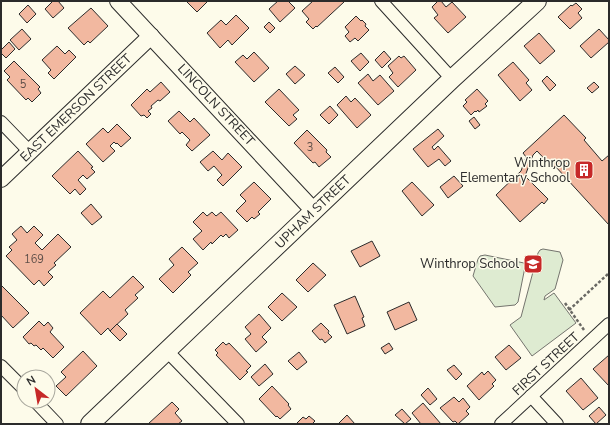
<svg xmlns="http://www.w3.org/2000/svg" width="610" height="425" viewBox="0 0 610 425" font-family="'Nunito Sans',sans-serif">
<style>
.green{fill:#deebd1;stroke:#74746e}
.building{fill:#f2b8a0;stroke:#2b2b2b}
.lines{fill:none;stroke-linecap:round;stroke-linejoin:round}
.minor-casing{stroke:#2b2b2b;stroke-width:14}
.tertiary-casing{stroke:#2b2b2b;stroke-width:18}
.secondary-casing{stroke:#2b2b2b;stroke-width:20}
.path{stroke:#6a6964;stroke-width:2.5;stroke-dasharray:3 2;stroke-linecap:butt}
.minor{stroke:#fdfbea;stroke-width:12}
.tertiary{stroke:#fdfbea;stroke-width:16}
.secondary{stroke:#fdfbea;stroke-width:18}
.labels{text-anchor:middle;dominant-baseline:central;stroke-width:3;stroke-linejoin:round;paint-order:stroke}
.number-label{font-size:11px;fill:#5d4e48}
.street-label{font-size:13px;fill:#2b2b2b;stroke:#fdfbea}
.poi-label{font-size:13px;fill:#2b2b2b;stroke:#fdfbea;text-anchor:end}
</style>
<rect width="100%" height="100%" fill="#fdfbea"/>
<g class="green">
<polygon points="543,249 560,252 563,260 555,289 545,296 544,300 554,293 576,323 532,356 510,325 521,317 538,253 540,250"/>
<polygon points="485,255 524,263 525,267 518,302 515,305 495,307 473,276 478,259 480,256"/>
</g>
<g class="building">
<polygon points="53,1 58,1 64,8 53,18 45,9"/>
<polygon points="186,1 208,1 197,12"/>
<polygon points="278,1 288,1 295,8 280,22 269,9"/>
<polygon points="313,1 342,1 344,2 317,27 316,26 313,29 306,22 309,19 302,11"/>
<polygon points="438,1 441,1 446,7 452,2 466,17 448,33 434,18 438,15 432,7"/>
<polygon points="576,3 582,9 578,13 582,18 570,29 558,17 571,5 572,6"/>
<polygon points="28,5 36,14 27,23 19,14"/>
<polygon points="91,8 108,26 90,43 88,41 84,45 68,28"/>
<polygon points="236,15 249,28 232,45 228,40 220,48 207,33 221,20 226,25"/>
<polygon points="356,16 361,21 362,20 366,24 365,26 369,30 358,41 355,38 350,42 345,36 349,32 345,27"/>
<polygon points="269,22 275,28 270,33 264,27"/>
<polygon points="22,29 31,39 19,50 10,40"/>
<polygon points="599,29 609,40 609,42 591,58 580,46"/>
<polygon points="539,33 555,51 540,64 524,46"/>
<polygon points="9,42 15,49 6,58 1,53 1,50"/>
<polygon points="57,46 65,54 69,50 76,57 54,79 48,73 51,70 42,60"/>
<polygon points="384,51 391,59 382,68 375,60"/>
<polygon points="254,52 269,68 254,82 235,62 243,55 247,59"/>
<polygon points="361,53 369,62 360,71 351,61"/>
<polygon points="399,56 401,58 404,56 416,70 398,87 389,77 393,73 388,66"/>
<polygon points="14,61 40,87 38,89 41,93 32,102 28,98 26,100 7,80 10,77 4,71"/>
<polygon points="513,62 529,80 526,83 532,90 520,101 498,75"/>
<polygon points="295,66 305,75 295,84 286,74"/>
<polygon points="335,67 344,77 338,83 328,73"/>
<polygon points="368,74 373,81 380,75 394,91 378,105 358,83"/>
<polygon points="547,76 556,85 550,91 542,81"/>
<polygon points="161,82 170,92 160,101 158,100 151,106 152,108 148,111 151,114 147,118 144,115 141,116 131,105 147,89 150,92"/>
<polygon points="594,82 599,87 592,93 587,88"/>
<polygon points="279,89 299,110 293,115 297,119 289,126 265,102"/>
<polygon points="477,89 488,101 485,104 487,106 479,112 478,110 476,112 475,111 471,115 463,106 467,102 465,100"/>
<polygon points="346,96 351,102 355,98 371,115 357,128 337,105"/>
<polygon points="330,106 338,115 329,124 320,115"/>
<polygon points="179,111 190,122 194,118 210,135 192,151 186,145 190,140 182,132 180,134 168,121"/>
<polygon points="564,115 586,138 584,140 602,161 609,155 609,225 555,166 554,169 537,151 533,155 525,176 548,199 544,204 542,202 520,222 496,195 521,171 526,157 523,153"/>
<polygon points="474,117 480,125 475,129 469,121"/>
<polygon points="117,124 131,138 121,147 117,143 116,144 114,142 110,146 115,151 103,162 86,144 103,128 108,133"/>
<polygon points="438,129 444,136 432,147 434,150 438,146 451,161 445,166 439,159 428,167 413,149"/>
<polygon points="307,130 327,150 326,152 331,157 319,167 315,162 313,163 294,143"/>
<polygon points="78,151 93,167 91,168 95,172 87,179 83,175 78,180 86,189 80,195 75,189 70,194 52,176"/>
<polygon points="213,151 222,160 228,153 242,167 223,186 217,180 222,175 214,166 208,171 200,162"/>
<polygon points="454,176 463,186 448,198 440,187"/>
<polygon points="254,182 271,199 258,212 260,214 254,219 252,217 247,222 236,211 246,201 240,195"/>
<polygon points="412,182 434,205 422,216 402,191"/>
<polygon points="91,204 102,217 92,225 81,213"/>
<polygon points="203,212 207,216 212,212 216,216 221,212 238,230 229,238 226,234 223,237 221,235 212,244 211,242 203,250 193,239 202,231 193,222"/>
<polygon points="21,226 27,233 34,226 43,235 35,243 42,250 58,234 71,247 54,263 56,265 48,272 53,277 44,286 39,280 34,285 6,256 12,250 9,247 17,240 12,234"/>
<polygon points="372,241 380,256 360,267 351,251"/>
<polygon points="182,247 198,263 188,272 191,275 173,293 159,279 174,265 169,259"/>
<polygon points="313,263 326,275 308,292 296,280"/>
<polygon points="133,276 144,287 135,295 138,298 125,310 128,314 110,331 108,328 101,335 80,313 103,291 110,298"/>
<polygon points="2,286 29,313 13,328 1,315 1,287"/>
<polygon points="282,293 297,307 282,321 268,307"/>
<polygon points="355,296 364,317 362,318 365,326 347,334 334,305"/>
<polygon points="409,302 417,320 395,330 387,312"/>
<polygon points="259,314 271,328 262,337 267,342 256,352 245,339 251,334 245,327"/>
<polygon points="39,321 44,326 48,322 53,328 50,332 64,347 53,358 43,348 41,350 36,345 34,346 31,343 29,344 23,337"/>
<polygon points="321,323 329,331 328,333 332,337 325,343 322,339 320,340 312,331"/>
<polygon points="117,324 127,334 120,341 110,331"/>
<polygon points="223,342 226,345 229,343 251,366 246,371 248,372 240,380 216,355 218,353 215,350"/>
<polygon points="389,343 393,349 385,354 381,348"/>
<polygon points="509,345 521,358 506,370 495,357"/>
<polygon points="83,351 97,366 66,396 56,386 66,377 61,372"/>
<polygon points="299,352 307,362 297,370 288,361"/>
<polygon points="609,355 609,386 593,369"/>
<polygon points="265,364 273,374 259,386 251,377"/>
<polygon points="454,365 462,374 456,380 447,370"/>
<polygon points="488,371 496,380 492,384 494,386 479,400 467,386 482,372 484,375"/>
<polygon points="581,378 598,398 583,410 566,391"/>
<polygon points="272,386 289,404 288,405 291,409 280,419 277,416 276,417 259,399"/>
<polygon points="428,388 437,399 430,405 421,395"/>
<polygon points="454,397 459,402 463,398 470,407 466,411 469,414 458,424 455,421 453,422 440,408"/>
<polygon points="172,402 179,409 175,413 182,421 178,424 148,424"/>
<polygon points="423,403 441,424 421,424 412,413"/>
<polygon points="599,407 606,415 596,424 589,416"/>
<polygon points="402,409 411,419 405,424 395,415"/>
<polygon points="347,415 355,424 338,424"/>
<polygon points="309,416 315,421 312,424 296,424 303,417 306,419"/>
</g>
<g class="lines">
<g class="minor-casing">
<g id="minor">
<polyline points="381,1 452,79"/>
<polyline points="1,122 30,152"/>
<polyline points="167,351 238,424"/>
<polyline points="1,366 24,389"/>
<polyline points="531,396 557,424"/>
<polyline points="35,401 57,424"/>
<polyline points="501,424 609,324"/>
</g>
</g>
<g class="tertiary-casing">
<g id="tertiary">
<polyline points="118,1 314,211"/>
<polyline points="1,179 151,36"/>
</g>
</g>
<g class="secondary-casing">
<polyline id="secondary" points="90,424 452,79 537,1"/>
</g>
<g class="path">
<polyline points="565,303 584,330"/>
<polyline points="569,310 609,273"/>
</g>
<use href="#minor" class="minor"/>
<use href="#tertiary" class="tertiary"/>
<use href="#secondary" class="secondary"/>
</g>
<defs>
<g id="building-square" transform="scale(1)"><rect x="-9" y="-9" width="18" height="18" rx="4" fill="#c62828" stroke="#fdfbea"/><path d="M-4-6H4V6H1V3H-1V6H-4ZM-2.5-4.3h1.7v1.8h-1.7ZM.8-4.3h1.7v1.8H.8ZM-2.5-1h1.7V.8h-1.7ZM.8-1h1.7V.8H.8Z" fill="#fff"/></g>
<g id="school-square" transform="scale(1)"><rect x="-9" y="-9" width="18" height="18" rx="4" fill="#c62828" stroke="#fdfbea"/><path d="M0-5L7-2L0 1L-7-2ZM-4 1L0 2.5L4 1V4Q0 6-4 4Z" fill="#fff"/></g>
</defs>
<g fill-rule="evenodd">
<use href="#building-square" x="584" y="170"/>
<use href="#school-square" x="533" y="264"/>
</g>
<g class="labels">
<g class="number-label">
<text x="23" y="84">5</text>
<text x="310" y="147">3</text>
<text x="34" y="259">169</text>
</g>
<g class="street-label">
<text transform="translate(216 105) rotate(47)">LINCOLN STREET</text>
<text transform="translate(76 108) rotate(-44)">EAST EMERSON STREET</text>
<text transform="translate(313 212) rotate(-44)">UPHAM STREET</text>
<text transform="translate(546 364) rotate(-43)">FIRST STREET</text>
</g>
<g class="poi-label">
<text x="570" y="163">Winthrop<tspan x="570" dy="15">Elementary School</tspan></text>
<text x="519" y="264">Winthrop School</text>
</g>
</g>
<rect width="610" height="425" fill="none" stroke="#2b2b2b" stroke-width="4"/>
<g transform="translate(36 389) rotate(329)"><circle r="19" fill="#fdfbea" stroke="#a9a89e"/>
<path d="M0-3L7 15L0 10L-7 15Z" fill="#c62828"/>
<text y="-6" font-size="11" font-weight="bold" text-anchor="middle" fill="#2b2b2b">N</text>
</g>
</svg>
